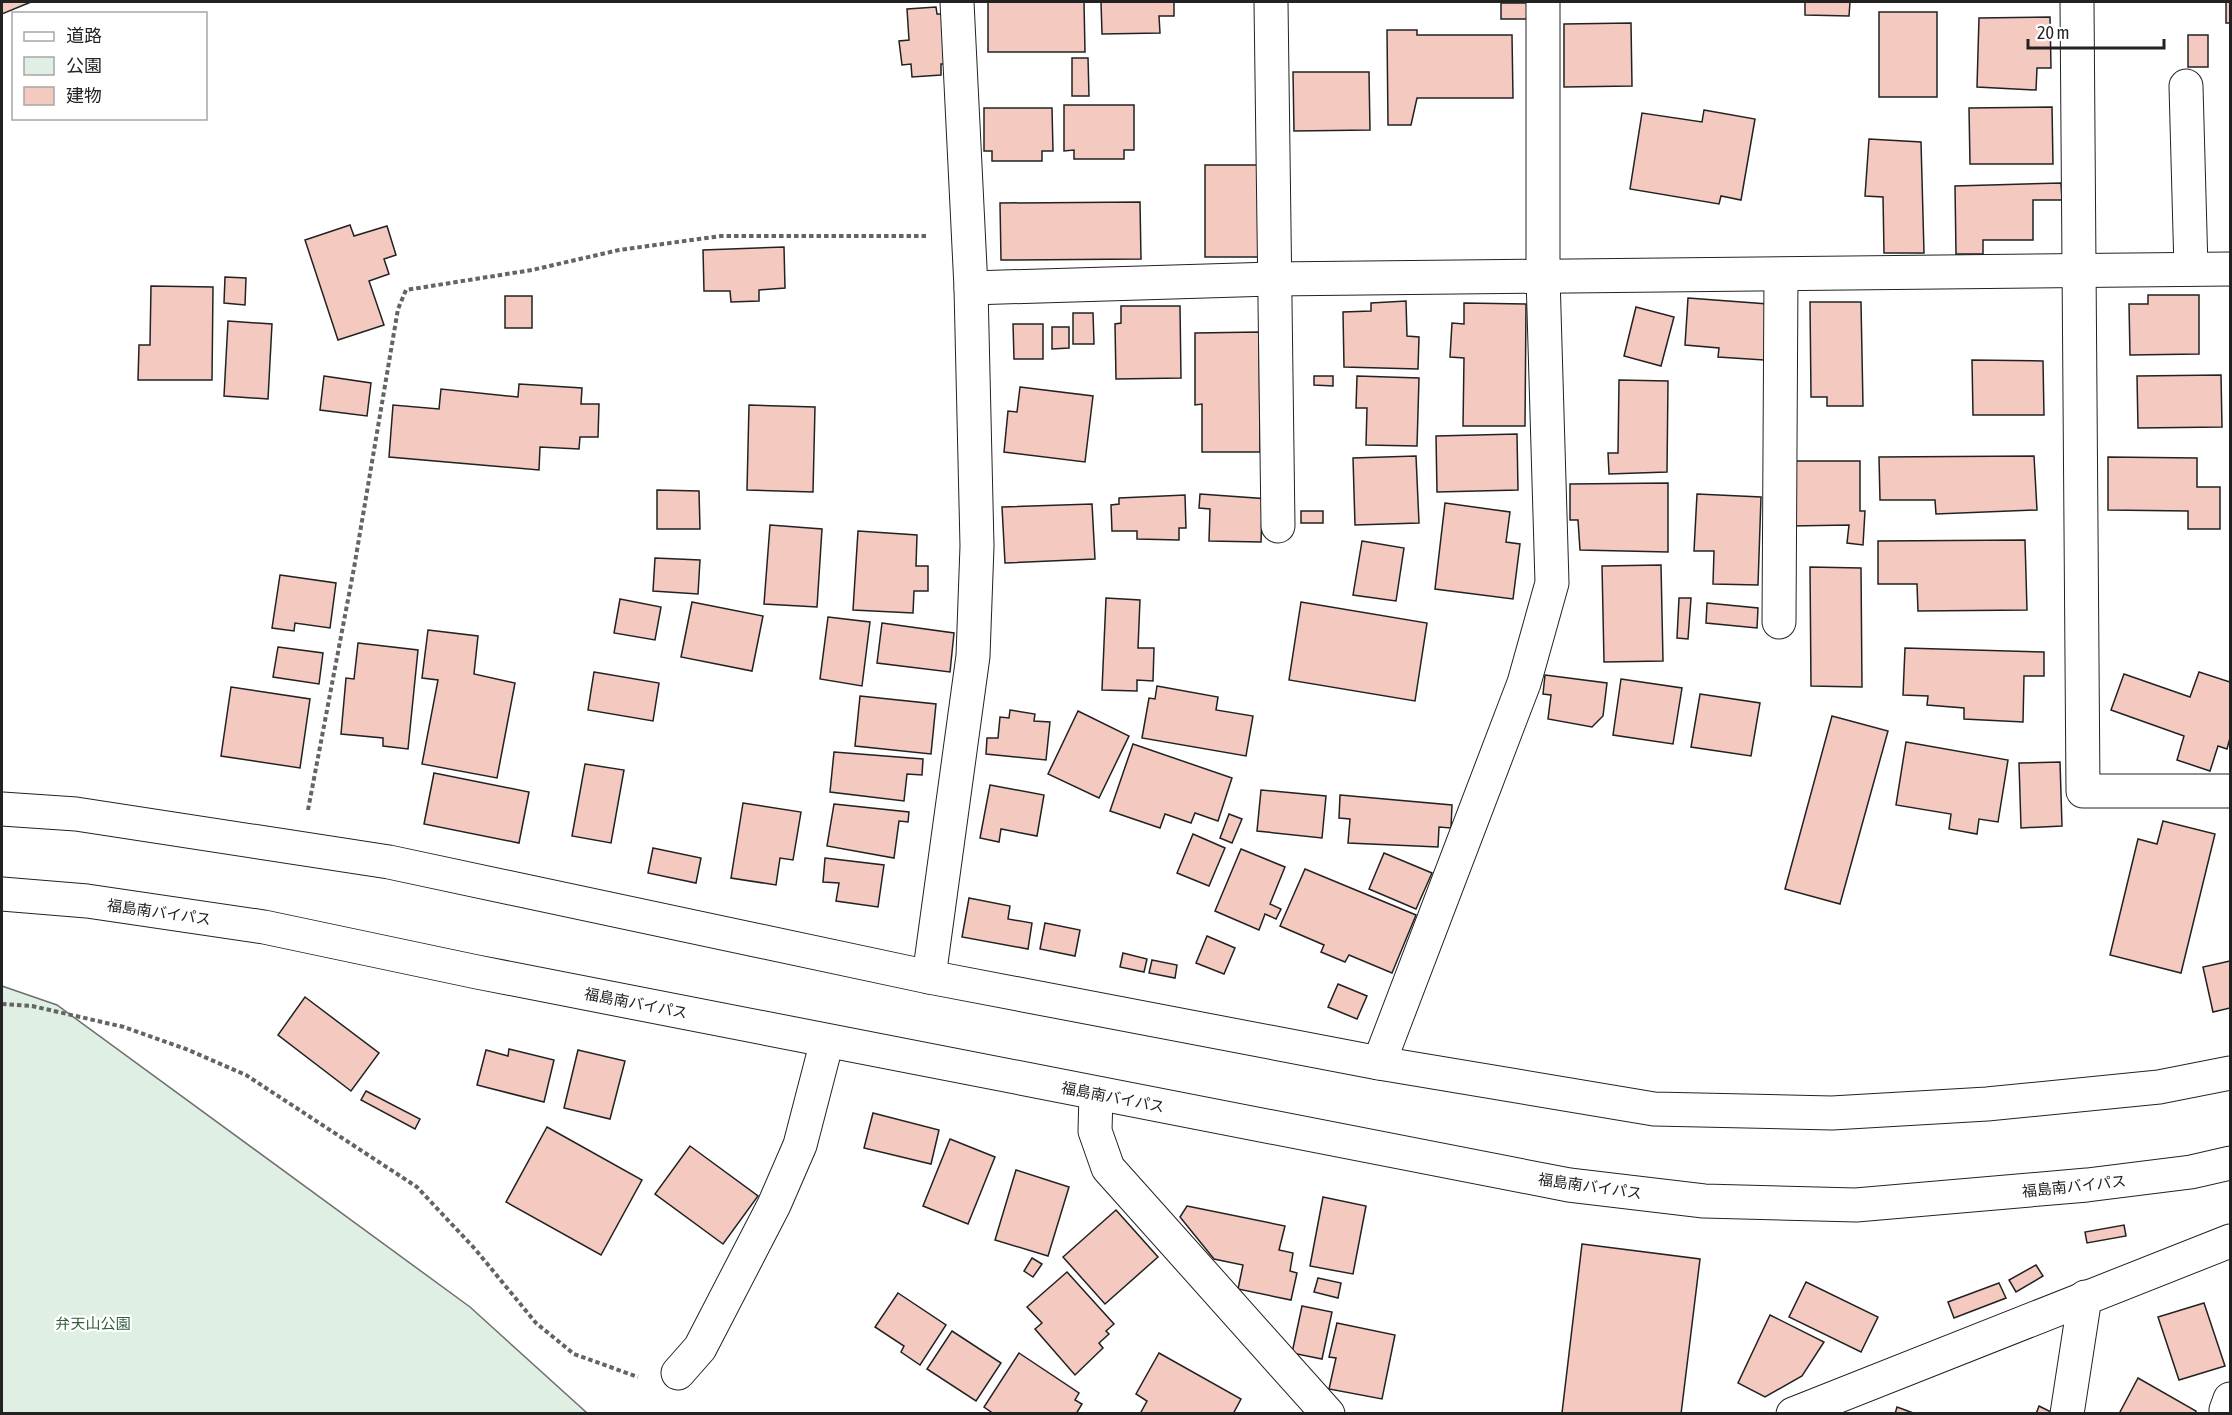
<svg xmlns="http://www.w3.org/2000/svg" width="2232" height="1415" viewBox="0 0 2232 1415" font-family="'Asap Condensed','Noto Sans JP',sans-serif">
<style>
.green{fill:#e0efe3;stroke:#6f6f6f;stroke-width:1.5}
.building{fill:#f3c9c0;stroke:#222;stroke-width:1.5}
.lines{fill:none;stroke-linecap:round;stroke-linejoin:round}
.street-casing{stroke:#222;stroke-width:35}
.highway-casing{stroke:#222;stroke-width:35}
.path{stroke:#646464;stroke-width:4;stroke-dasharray:4.5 3;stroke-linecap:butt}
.street{stroke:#fff;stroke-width:33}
.highway{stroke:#fff;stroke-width:33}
.labels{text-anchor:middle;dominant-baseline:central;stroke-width:4.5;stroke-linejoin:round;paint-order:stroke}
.street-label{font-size:15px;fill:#222;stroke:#fff}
.park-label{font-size:15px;fill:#2f5e38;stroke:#fff}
</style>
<rect width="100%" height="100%" fill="#fff"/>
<polygon class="green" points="2,986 57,1005 470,1307 587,1413 2,1413"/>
<g class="building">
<polygon points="2,2 31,2 2,14"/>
<polygon points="988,2 1084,2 1085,52 988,52"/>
<polygon points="1101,2 1174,2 1174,16 1159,16 1160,33 1102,34"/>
<polygon points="1805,2 1850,2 1849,16 1805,15"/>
<rect x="2226" y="2" width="4" height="21"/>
<rect x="1501" y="3" width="31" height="16"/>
<polygon points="936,7 937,14 948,14 950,64 941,64 941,75 912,77 911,64 902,65 899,41 909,40 907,9"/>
<rect x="1879" y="12" width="58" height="85"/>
<polygon points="2050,17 2051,68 2037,68 2036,90 1977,87 1979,18"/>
<polygon points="1631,23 1632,86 1564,87 1564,24"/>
<polygon points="1387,30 1417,30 1417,35 1512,35 1513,98 1417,98 1411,125 1388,125"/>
<rect x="2188" y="35" width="20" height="32"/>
<polygon points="1072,58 1088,58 1089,96 1072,96"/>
<polygon points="1293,72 1369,72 1370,130 1294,131"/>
<polygon points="1064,105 1134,105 1134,150 1124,150 1124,159 1074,159 1074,150 1064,151"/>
<polygon points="2052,107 2053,164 1970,164 1969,108"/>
<polygon points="984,108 1052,108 1053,151 1042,151 1042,161 992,161 992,151 984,151"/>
<polygon points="1704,110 1755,119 1741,200 1721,196 1719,204 1630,189 1642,113 1702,122"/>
<polygon points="1869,139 1921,142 1924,253 1884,253 1883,197 1865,196"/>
<rect x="1205" y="165" width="57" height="92"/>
<polygon points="2061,183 2062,200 2033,200 2033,240 1983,240 1983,254 1956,254 1955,186"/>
<polygon points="1140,202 1141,259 1001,260 1000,203"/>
<polygon points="350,225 354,236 387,226 396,255 384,259 389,274 369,281 384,325 338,340 305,240"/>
<polygon points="784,247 785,288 759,290 759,301 731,302 730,291 704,291 703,250"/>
<polygon points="225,277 246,278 245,305 224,303"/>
<polygon points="151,286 213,287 212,380 138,380 139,345 150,345"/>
<polygon points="2148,295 2199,295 2199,354 2130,355 2129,304 2148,304"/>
<rect x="505" y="296" width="27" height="32"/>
<polygon points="1688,298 1768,304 1764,360 1718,357 1719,348 1685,345"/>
<polygon points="1406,301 1407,336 1419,337 1418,369 1344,367 1343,312 1371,311 1371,303"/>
<polygon points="1810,302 1861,302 1863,406 1827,406 1827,397 1811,397"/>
<polygon points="1464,303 1526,304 1525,426 1463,426 1464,358 1450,357 1452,323 1464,324"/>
<polygon points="1121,306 1180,306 1181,378 1116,379 1115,324 1121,323"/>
<polygon points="1636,307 1674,317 1661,366 1624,356"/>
<polygon points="1073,313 1093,313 1094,344 1073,344"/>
<polygon points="228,321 272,324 268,399 224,396"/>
<polygon points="1013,324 1043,324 1043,359 1014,359"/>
<polygon points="1052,327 1069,327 1069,348 1052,349"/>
<polygon points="1259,332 1260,452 1202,452 1202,404 1195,405 1195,333"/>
<polygon points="1972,360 2043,361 2044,415 1973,415"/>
<polygon points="2221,375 2222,427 2138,428 2137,376"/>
<polygon points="324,376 371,383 367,416 320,410"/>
<polygon points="1314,376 1333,376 1333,386 1314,385"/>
<polygon points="1357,376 1419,378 1417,446 1366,445 1367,408 1356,408"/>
<polygon points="1619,380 1668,381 1667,472 1609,474 1608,453 1618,453"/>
<polygon points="519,384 582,388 581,404 599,404 598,437 580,437 579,449 540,447 539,470 389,457 393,405 439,409 441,389 518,397"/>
<polygon points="1020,387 1093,396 1085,462 1004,452 1008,411 1017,412"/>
<polygon points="749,405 815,407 813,492 747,490"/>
<polygon points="1517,434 1518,490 1437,492 1436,436"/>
<polygon points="1416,456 1419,523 1355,525 1353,458"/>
<polygon points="2034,456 2037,510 1936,514 1935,500 1880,500 1879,457"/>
<polygon points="2108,457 2197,458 2197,487 2220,487 2220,529 2188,529 2188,511 2108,510"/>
<polygon points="1791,461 1860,461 1860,511 1865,511 1863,545 1847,543 1849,525 1791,526"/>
<polygon points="1668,483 1668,552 1580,550 1578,520 1570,520 1570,484"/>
<polygon points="657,490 699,491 700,529 657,529"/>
<polygon points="1200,494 1269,499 1262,513 1261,542 1209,541 1210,509 1199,508"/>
<polygon points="1697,494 1761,497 1758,585 1713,584 1714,551 1694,551"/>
<polygon points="1185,495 1186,528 1179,528 1179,540 1137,539 1137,531 1112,531 1111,505 1119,504 1119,498"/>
<polygon points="1445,503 1510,512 1506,542 1520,544 1513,599 1435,589"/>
<polygon points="1092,504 1095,559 1005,563 1002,507"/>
<rect x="1301" y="511" width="22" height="12"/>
<polygon points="770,525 822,529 817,607 764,604"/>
<polygon points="858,531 917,535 916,566 928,566 928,591 914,591 913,613 853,610"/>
<polygon points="2025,540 2027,610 1918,611 1917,584 1878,584 1878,541"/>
<polygon points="1362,541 1404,548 1396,601 1353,595"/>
<polygon points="655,558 700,560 698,594 653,591"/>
<polygon points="1661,565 1663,661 1604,662 1602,566"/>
<polygon points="1810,567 1861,568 1862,687 1811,686"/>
<polygon points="280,575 336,583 330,628 295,623 294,631 272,628"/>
<polygon points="1106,598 1140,600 1138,648 1154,648 1153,681 1137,680 1137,691 1102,690"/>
<polygon points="1679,598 1691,598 1688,639 1677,638"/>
<polygon points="620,599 661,607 655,640 614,633"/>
<polygon points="692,602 763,616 752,671 681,657"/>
<polygon points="1301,602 1427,623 1415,701 1289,680"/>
<polygon points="1707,603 1758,608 1757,628 1706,623"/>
<polygon points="828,617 870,622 862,686 820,679"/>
<polygon points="882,623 954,633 950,672 877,663"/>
<polygon points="428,630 478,636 474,674 515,683 497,778 422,764 438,680 422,678"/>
<polygon points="358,643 418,650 408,749 383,746 383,738 341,734 346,678 354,679"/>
<polygon points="278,647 323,653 319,684 273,677"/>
<polygon points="1905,648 2044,652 2044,676 2024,676 2023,722 1964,719 1964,708 1927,705 1928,696 1903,695"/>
<polygon points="594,672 659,683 653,721 588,710"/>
<polygon points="2199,672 2230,682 2230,738 2227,749 2218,746 2210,771 2177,760 2184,736 2111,710 2124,674 2190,697"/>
<polygon points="1545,675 1607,683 1603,716 1592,727 1548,719 1551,695 1543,694"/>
<polygon points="1621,679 1682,688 1673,744 1613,735"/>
<polygon points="1157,686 1218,697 1216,710 1253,716 1246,756 1142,738 1149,698 1155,699"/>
<polygon points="231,687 310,699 300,768 221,756"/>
<polygon points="1700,694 1760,703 1751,756 1691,747"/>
<polygon points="860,696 936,704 931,754 855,746"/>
<polygon points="1010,710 1035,714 1034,721 1050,722 1046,760 986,754 987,738 998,738 1000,717 1009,718"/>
<polygon points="1078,711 1129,736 1099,798 1048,774"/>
<polygon points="1832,716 1888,731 1840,904 1785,889"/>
<polygon points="1906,742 2008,760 1998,822 1979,819 1977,834 1949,829 1951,814 1896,805"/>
<polygon points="1133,744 1232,778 1218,821 1195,813 1191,823 1165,814 1160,828 1110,811"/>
<polygon points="834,752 923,759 922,775 907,774 904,801 830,792"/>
<polygon points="2060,762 2062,826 2021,828 2019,763"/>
<polygon points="585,764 624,770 611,843 572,836"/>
<polygon points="434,773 529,792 519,843 424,824"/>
<polygon points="990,785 1044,795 1037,836 1001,829 999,842 980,838"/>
<polygon points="1261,790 1326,796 1322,838 1257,831"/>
<polygon points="1340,795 1452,805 1451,828 1439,827 1438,847 1348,843 1350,819 1339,818"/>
<polygon points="743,803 801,812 793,860 780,858 776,885 731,878"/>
<polygon points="834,804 909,812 908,822 899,821 894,858 827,846"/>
<polygon points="1229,814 1242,819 1232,843 1220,838"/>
<polygon points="2163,821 2215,834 2181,973 2110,955 2138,839 2157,844"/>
<polygon points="1193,834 1225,848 1209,886 1177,873"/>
<polygon points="653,848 701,858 696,883 648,873"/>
<polygon points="1241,849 1285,867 1270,904 1281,909 1276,919 1265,914 1259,930 1215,911"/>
<polygon points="1384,853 1432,873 1416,909 1369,889"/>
<polygon points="825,858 884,865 878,907 836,901 839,883 823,882"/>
<polygon points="1305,869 1416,915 1392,973 1349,955 1345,962 1321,952 1324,945 1280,926"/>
<polygon points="969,898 1010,906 1008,919 1032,923 1028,949 962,937"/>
<polygon points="1045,923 1080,930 1075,956 1040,949"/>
<polygon points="1207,936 1235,948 1224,974 1196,963"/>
<polygon points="1123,953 1147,959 1144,972 1120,967"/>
<polygon points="1152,960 1177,965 1175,978 1149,973"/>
<polygon points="2230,961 2230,1008 2213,1012 2203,967"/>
<polygon points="1338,984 1367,996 1357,1019 1328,1007"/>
<polygon points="305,997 379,1053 351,1091 278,1035"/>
<polygon points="509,1049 554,1060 544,1102 477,1085 486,1050 508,1056"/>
<polygon points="578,1050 625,1061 610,1119 564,1108"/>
<polygon points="366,1091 420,1119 415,1129 361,1100"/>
<polygon points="873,1113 939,1130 931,1164 864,1148"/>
<polygon points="547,1127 642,1180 601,1255 506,1202"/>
<polygon points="950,1139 995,1157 968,1224 923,1206"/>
<polygon points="690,1146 758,1196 723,1244 655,1194"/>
<polygon points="1016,1170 1069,1187 1048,1256 995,1240"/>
<polygon points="1323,1197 1366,1206 1353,1274 1310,1266"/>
<polygon points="1187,1206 1285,1226 1279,1250 1293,1253 1290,1271 1297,1273 1291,1300 1238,1289 1243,1265 1214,1259 1180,1217"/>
<polygon points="1116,1210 1158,1257 1105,1304 1063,1257"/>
<polygon points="2124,1225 2126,1236 2087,1243 2085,1232"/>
<polygon points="1582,1244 1700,1259 1681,1414 1562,1413"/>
<polygon points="1032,1258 1042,1264 1033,1277 1024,1271"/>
<polygon points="2036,1265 2043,1276 2016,1292 2009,1280"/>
<polygon points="1067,1272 1114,1324 1106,1331 1109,1334 1099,1343 1103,1348 1075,1375 1035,1329 1042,1323 1027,1307"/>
<polygon points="1318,1278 1341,1283 1338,1298 1314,1292"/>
<polygon points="1806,1282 1878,1317 1861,1352 1789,1317"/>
<polygon points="1999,1283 2006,1298 1954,1318 1948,1302"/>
<polygon points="898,1293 946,1325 920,1365 901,1352 904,1346 875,1327"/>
<polygon points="2204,1303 2225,1366 2179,1380 2158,1317"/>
<polygon points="1302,1306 1332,1312 1322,1359 1292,1353"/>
<polygon points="1770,1315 1824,1342 1802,1376 1765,1397 1738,1383"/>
<polygon points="1337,1323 1395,1335 1382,1399 1329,1389 1336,1358 1329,1357"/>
<polygon points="952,1331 1001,1363 976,1401 927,1369"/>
<polygon points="1019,1353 1079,1393 1075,1400 1082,1404 1076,1414 994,1414 984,1407"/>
<polygon points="1159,1353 1241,1399 1233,1414 1140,1414 1147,1401 1136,1394"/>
<polygon points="2138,1378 2196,1411 2195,1414 2119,1414"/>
<polygon points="2039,1406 2055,1414 2036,1414"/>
<polygon points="1897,1407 1916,1414 1895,1414"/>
</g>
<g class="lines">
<g class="street-casing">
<g id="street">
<polyline points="1271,2 1278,526"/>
<polyline points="2077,2 2083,791 2230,791"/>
<polyline points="2186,86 2191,269"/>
<polyline points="971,288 1273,279 2230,269"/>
<polyline points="1779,622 1781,275"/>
<polyline points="929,977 973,656 977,546 971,288 957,2"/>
<polyline points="1379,1063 1524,683 1552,583 1543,277 1543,2"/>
<polyline points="1096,1094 1095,1131 1108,1168 1328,1414"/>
<polyline points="678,1373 700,1348 774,1205 800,1145 827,1041"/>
<polyline points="1793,1414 2230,1241"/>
<polyline points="2067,1414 2085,1297"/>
<polyline points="2228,1414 2226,1410 2230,1399"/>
</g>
</g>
<g class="highway-casing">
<g id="highway">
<polyline points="2,809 76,814 389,862 929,977 1379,1063 1654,1109 1832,1113 1987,1104 2159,1087 2230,1073"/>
<polyline points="2,894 87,901 264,927 477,972 1569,1185 1704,1201 1856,1205 2087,1185 2191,1172 2230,1163"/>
</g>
</g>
<g class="path">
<polyline points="308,810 354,568 398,309 406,290 532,270 619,250 721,236 929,236"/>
<polyline points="2,1004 32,1006 124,1027 186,1049 246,1075 417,1187 475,1249 536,1323 574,1354 638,1377"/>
</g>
<use href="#street" class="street"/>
<use href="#highway" class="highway"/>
</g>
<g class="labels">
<g class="street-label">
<text transform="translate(159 912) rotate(8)">福島南バイパス</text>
<text transform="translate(636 1003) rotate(11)">福島南バイパス</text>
<text transform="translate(1113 1097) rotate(11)">福島南バイパス</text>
<text transform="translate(1590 1186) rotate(8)">福島南バイパス</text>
<text transform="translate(2074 1186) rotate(-6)">福島南バイパス</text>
</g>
<g class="park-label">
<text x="93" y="1323">弁天山公園</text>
</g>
</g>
<rect width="2232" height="1415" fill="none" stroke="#222222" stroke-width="6"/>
<rect x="12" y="12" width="195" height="108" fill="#ffffff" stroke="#a7a7a7" stroke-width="1.5"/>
<rect x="24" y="32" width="30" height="9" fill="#ffffff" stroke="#a7a7a7" stroke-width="1.5"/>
<text x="66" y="42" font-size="18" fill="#222222">道路</text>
<rect x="24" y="57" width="30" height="18" fill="#e0efe3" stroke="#a7a7a7" stroke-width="1.5"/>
<text x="66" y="72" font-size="18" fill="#222222">公園</text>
<rect x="24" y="87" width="30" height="18" fill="#f3c9c0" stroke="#a7a7a7" stroke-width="1.5"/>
<text x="66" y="102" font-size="18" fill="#222222">建物</text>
<path d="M2028 39v9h136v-9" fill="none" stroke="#222222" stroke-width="3"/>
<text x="2037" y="39" font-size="18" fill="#222222" stroke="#ffffff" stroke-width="4.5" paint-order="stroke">20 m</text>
</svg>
